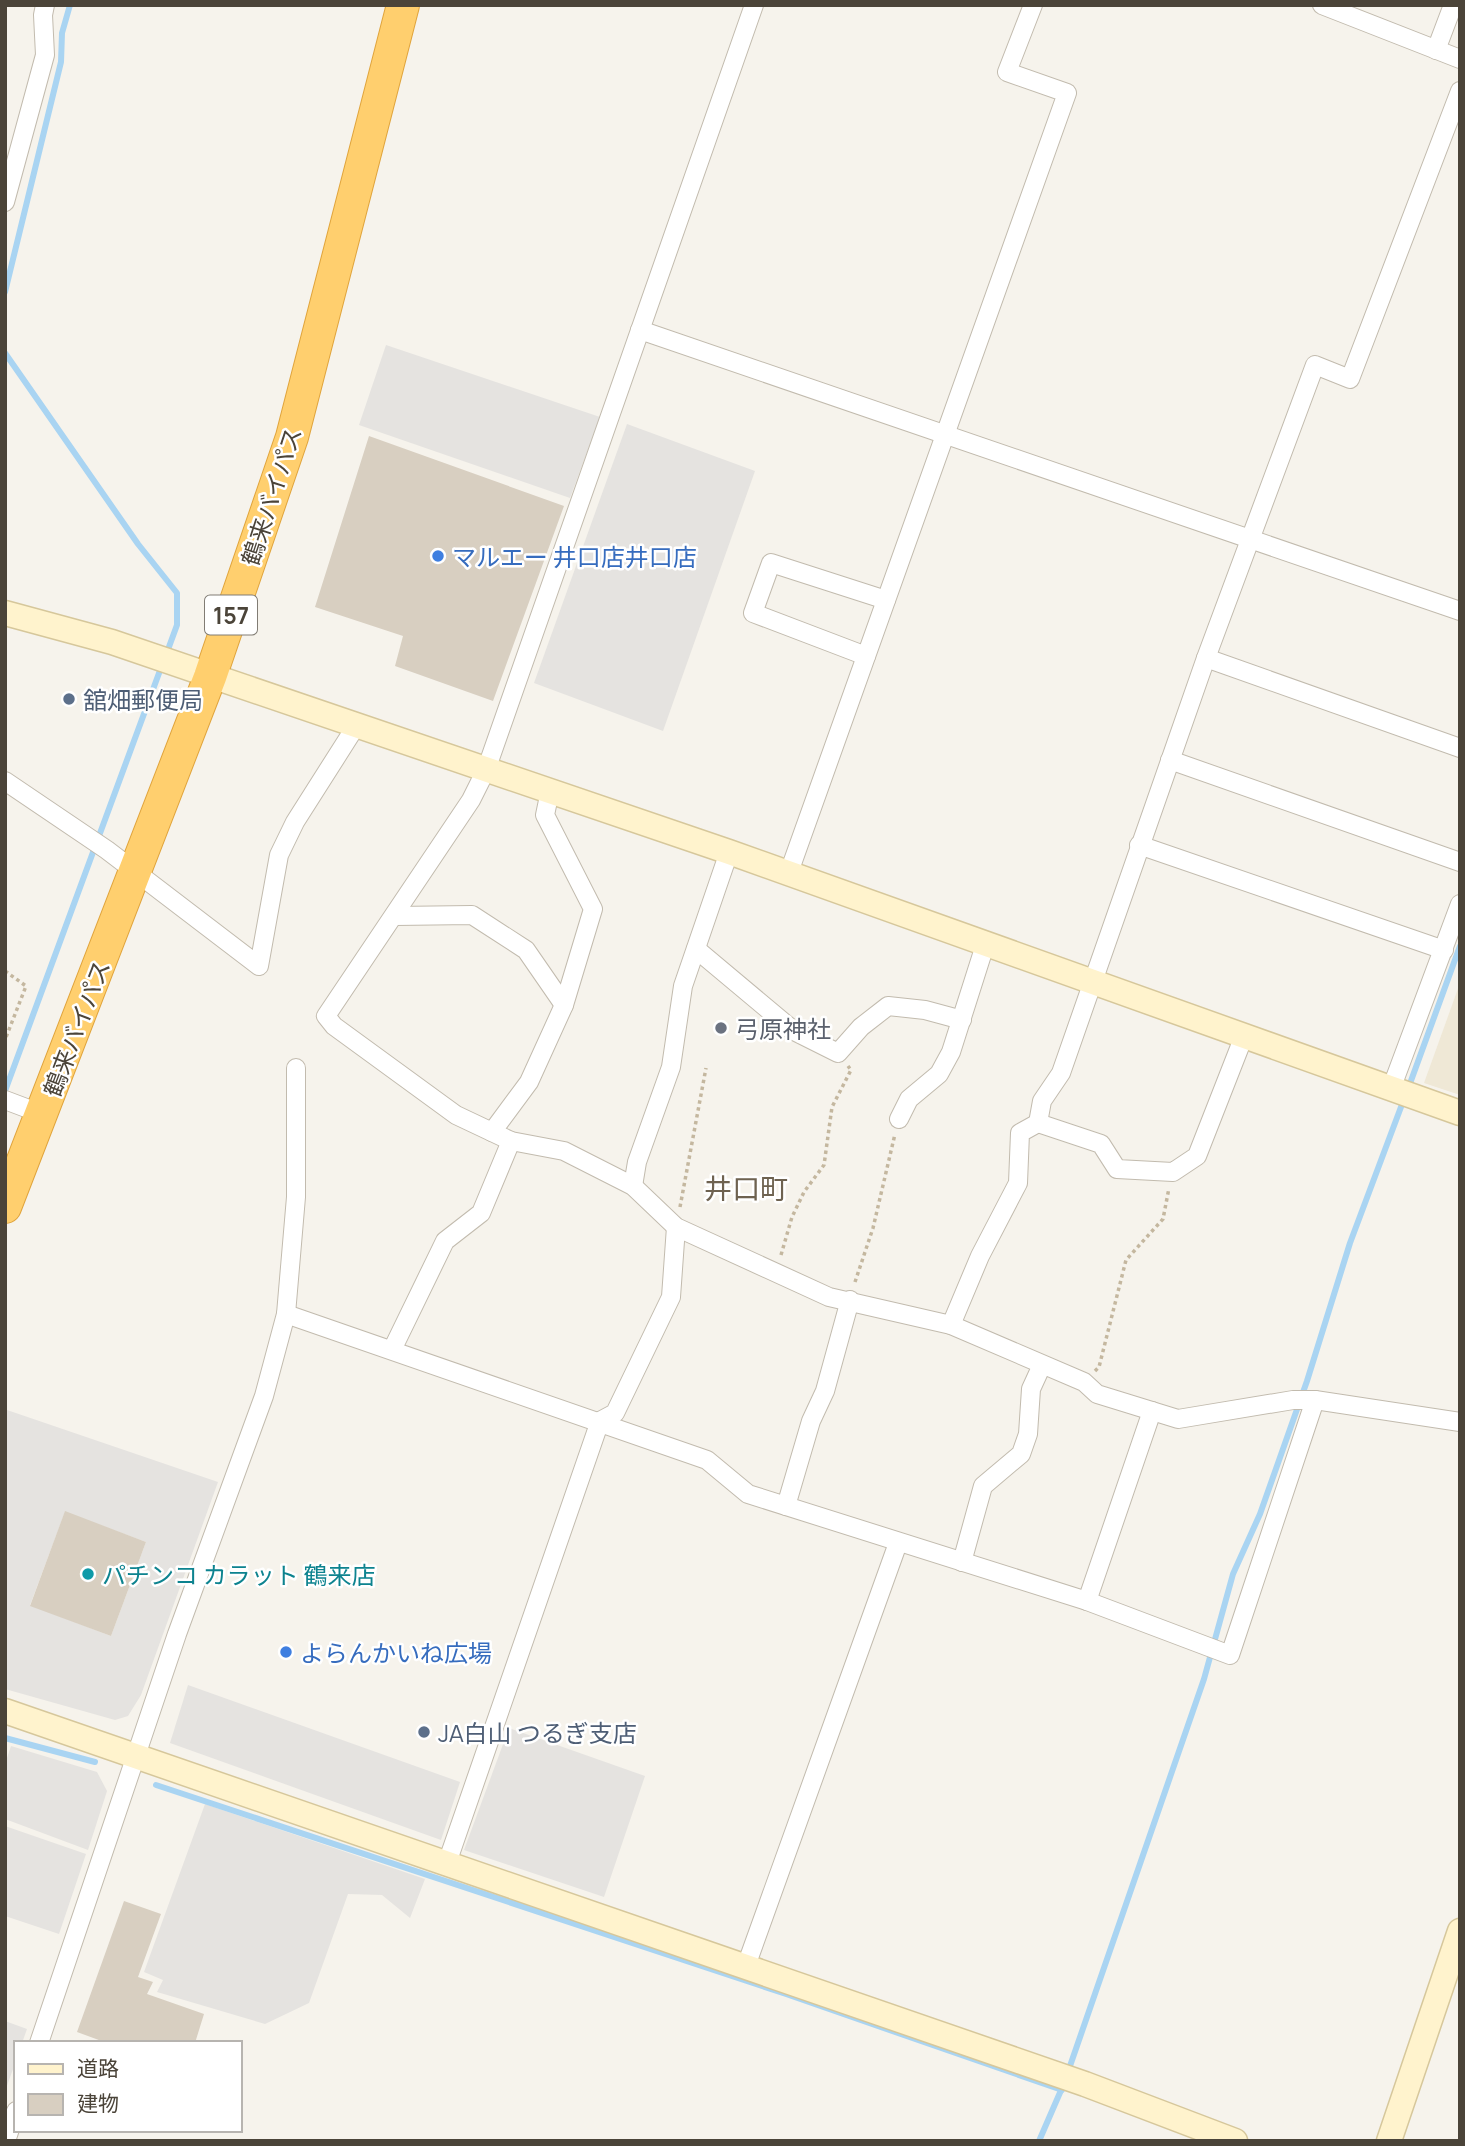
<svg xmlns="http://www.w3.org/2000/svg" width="1465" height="2146" viewBox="0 0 1465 2146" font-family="Manrope,'Noto Sans JP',sans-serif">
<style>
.education{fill:#efe8d6}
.parking{fill:#e5e3e0;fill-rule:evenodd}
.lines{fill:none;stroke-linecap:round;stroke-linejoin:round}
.stream{stroke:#a9d4f2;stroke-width:6}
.building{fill:#d8cfc1}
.street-casing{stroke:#c2bbae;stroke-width:20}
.secondary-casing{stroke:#d6c79b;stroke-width:27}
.highway-casing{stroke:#e0a43c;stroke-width:34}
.path{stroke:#c4b79f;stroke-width:3.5;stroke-dasharray:3.5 3.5;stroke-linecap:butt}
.street{stroke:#fff;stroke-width:18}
.secondary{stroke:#fff3cd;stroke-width:24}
.highway{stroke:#ffcf6e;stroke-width:32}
.shop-dot{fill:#3f7fe0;stroke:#fff;stroke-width:2.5}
.service-dot{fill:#5c6f8a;stroke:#fff;stroke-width:2.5}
.worship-dot{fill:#6b7280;stroke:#fff;stroke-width:2.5}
.culture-dot{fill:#0f9aa8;stroke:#fff;stroke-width:2.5}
.labels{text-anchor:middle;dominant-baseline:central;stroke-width:5;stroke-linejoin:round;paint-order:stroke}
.shield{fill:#fff;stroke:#817c74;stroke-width:2}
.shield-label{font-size:23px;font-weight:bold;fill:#4b4439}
.street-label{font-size:24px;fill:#4b4439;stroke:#fff}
.shop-label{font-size:24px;fill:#366cbe;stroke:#fff;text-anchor:start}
.service-label{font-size:24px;fill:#4e5e75;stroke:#fff;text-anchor:start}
.worship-label{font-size:24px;fill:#5b616d;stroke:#fff;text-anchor:start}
.culture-label{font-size:24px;fill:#0d838f;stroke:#fff;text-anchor:start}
.quarter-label{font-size:28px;fill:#6e6250;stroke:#fff}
</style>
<rect width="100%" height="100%" fill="#f6f3ec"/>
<polygon class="education" points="1460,983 1460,1095 1424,1083"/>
<g class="parking">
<polygon points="386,345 600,417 570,498 359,425"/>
<polygon points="627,424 755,471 663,731 534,683"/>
<path d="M7,1410L218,1482L141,1695L128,1716L115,1720L5,1689ZM65,1512L146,1542L111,1636L30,1605Z"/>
<polygon points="188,1685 460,1782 441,1840 170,1743"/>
<polygon points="509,1728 645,1776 604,1897 464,1850"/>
<polygon points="11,1746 97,1772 107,1791 88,1850 5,1819 5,1764"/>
<polygon points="205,1804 425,1879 410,1918 382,1895 348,1894 309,2003 265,2024 157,1992 163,1980 144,1972"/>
<polygon points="5,1826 86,1854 59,1934 5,1916"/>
<polygon points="5,2021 27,2029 22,2043 16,2043 16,2061 5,2091"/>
</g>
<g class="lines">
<g class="stream">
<polyline points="5,292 61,62 62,33 70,5"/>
<polyline points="5,353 138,544 177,593 177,625 166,655"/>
<polyline points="1408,1089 1460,946"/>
<polyline points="5,1091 162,665"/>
<polyline points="5,1738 95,1762"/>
<polyline points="156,1785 786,1994 1062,2090"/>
<polyline points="1070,2066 1204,1679 1233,1574 1260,1514 1307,1381 1350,1243 1404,1099"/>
<polyline points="1039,2141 1062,2088"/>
</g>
</g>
<g class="building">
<polygon points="369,436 564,506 493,701 395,666 403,636 315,607"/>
<polygon points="65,1511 146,1542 111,1636 30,1606"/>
<polygon points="124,1901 161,1914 138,1977 153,1982 147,1994 204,2014 195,2043 107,2043 77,2032"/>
</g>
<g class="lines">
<g class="street-casing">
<g id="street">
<polyline points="754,5 486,770 471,800 326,1016 334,1026 456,1115 511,1141 564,1151 633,1186 676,1227 829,1297 951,1325 1084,1382 1097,1394 1178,1419 1293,1400 1315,1400 1460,1422"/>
<polyline points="1322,5 1460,59"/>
<polyline points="1436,50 1453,5"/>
<polyline points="5,202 45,55 43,15 45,5"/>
<polyline points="640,330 1460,611"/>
<polyline points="866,656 753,613 771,563 886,600"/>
<polyline points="1206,658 1460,748"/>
<polyline points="1170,760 1460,862"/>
<polyline points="5,781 107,850 259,966 279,855 295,822 356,726"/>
<polyline points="1139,845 1444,950"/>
<polyline points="788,875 1067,93 1007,72 1033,5"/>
<polyline points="395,916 472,915 526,950 564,1005"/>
<polyline points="696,949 794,1031 838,1053 861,1027 888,1006 925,1010 962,1020"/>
<polyline points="1244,1036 1197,1156 1173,1172 1117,1169 1101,1144 1038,1123 1042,1101 1061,1073 1206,658 1315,365 1350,379 1460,91"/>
<polyline points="1391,1089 1460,904"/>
<polyline points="5,1100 42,1114"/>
<polyline points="899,1119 909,1099 939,1074 951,1052 986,942"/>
<polyline points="492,1132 529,1082 564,1005 593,909 545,815 550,791"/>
<polyline points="633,1186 637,1162 671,1067 683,986 729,852"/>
<polyline points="286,1314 707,1460 748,1494 1087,1601 1230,1655 1315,1400"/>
<polyline points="951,1325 980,1256 1018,1183 1020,1133 1038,1123"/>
<polyline points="392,1350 445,1241 481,1213 511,1141"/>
<polyline points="786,1506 811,1421 825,1391 850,1300"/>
<polyline points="962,1562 983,1486 1021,1454 1028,1434 1031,1389 1042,1365"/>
<polyline points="1087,1601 1152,1411"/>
<polyline points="447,1863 600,1421 615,1413 671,1297 676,1227"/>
<polyline points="746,1966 898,1543"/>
<polyline points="39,2043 177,1634 264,1396 286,1314 296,1197 296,1068"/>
<polyline points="6,2141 16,2111"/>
</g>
</g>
<g class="secondary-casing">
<g id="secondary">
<polyline points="5,613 112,642 729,852 1460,1113"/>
<polyline points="5,1711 1085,2084 1235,2141"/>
<polyline points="1389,2141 1460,1931"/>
</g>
</g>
<g class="highway-casing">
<polyline id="highway" points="5,1207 210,677 292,437 403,5"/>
</g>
<g class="path">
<polyline points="5,971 26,986 5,1040"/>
<polyline points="680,1207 706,1068"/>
<polyline points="781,1255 792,1217 804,1192 824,1165 832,1107 851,1070 848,1066"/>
<polyline points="855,1282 873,1228 895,1134"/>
<polyline points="1095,1371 1099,1367 1126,1260 1163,1219 1169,1188"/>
</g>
<use href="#street" class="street"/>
<use href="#secondary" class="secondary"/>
<use href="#highway" class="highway"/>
</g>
<g class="shop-dot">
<circle cx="438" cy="556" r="7"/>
<circle cx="286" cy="1652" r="7"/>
</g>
<g class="service-dot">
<circle cx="69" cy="699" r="7"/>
<circle cx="424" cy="1732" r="7"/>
</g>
<circle class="worship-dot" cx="721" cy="1028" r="7"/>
<circle class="culture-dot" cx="88" cy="1574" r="7"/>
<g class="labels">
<rect class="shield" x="205" y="595.5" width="52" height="39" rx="5"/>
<g class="shield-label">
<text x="231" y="615">157</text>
</g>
<g class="street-label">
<text transform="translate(271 496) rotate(-72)">鶴来バイパス</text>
<text transform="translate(76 1028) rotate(-69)">鶴来バイパス</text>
</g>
<g class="shop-label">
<text x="452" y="556">マルエー 井口店井口店</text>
<text x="300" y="1652">よらんかいね広場</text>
</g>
<g class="service-label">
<text x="83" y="699">舘畑郵便局</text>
<text x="438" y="1732">JA白山 つるぎ支店</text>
</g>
<g class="worship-label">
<text x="735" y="1028">弓原神社</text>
</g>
<g class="culture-label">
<text x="102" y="1574">パチンコ カラット 鶴来店</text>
</g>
<g class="quarter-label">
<text x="746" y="1188">井口町</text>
</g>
</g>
<rect width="1465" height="2146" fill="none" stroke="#4b4439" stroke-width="14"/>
<rect x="14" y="2041" width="228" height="91" fill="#ffffff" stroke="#b7b4b0" stroke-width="2"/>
<rect x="28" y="2064" width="35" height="10" fill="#fff3cd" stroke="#b7b4b0" stroke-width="2"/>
<text x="77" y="2076" font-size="21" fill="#4b4439">道路</text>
<rect x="28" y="2094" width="35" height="21" fill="#d8cfc1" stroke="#b7b4b0" stroke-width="2"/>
<text x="77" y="2111" font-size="21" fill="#4b4439">建物</text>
</svg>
